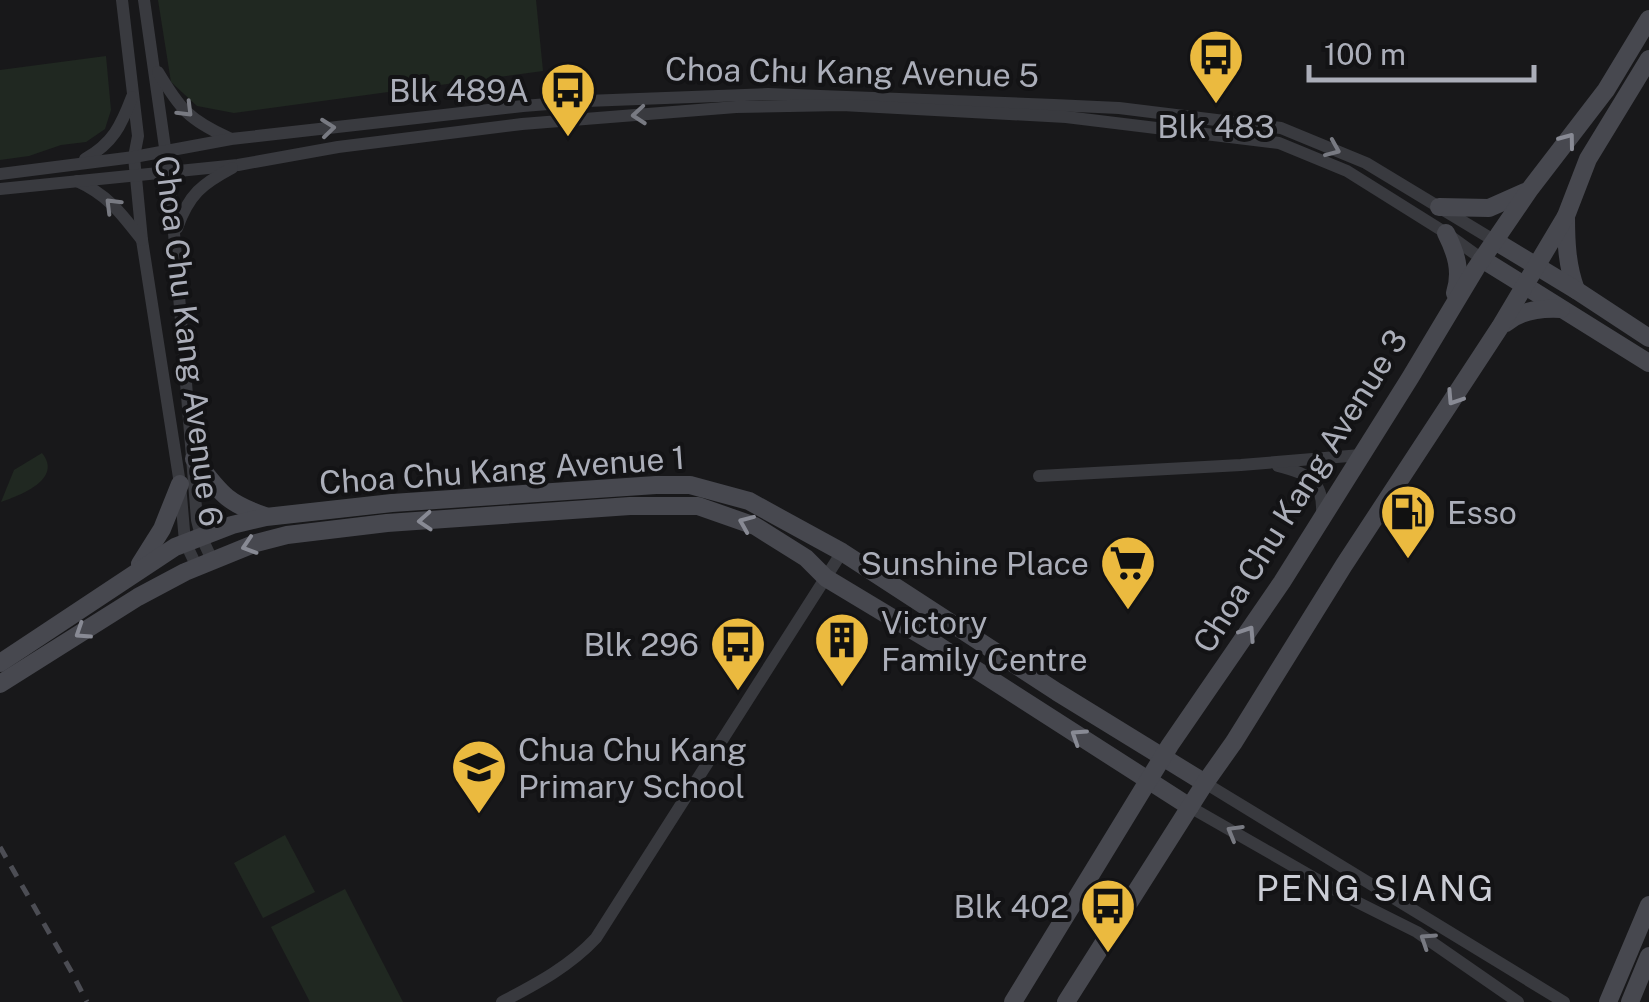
<svg xmlns="http://www.w3.org/2000/svg" width="1649" height="1002" viewBox="0 0 1649 1002" font-family="'Public Sans',sans-serif">
<style>
.green{fill:#202821}
.lines{fill:none;stroke-linecap:round;stroke-linejoin:round}
.street{stroke:#393a3f;stroke-width:12}
.secondary{stroke:#47484f;stroke-width:18}
.rail{stroke:#4c4d54;stroke-width:5;stroke-dasharray:12 10;stroke-linecap:butt}
.oneway{stroke:#787a82}
.oneway2{stroke:#888a94}
.labels{text-anchor:middle;dominant-baseline:central;stroke-width:8;stroke-linejoin:round;paint-order:stroke}
.street-label{font-size:32px;fill:#abaeb9;stroke:#131315}
.poi-label{font-size:32px;fill:#abaeb9;stroke:#131315;text-anchor:end}
.neighbourhood-label{font-size:35px;letter-spacing:2.5px;fill:#cbcdd5;stroke:#131315}
</style>
<rect width="100%" height="100%" fill="#18181a"/>
<g class="green">
<polygon points="158,0 536,0 543,71 234,113 197,106 171,82"/>
<polygon points="106,56 111,110 105,129 86,142 61,145 29,156 0,160 0,70"/>
<path d="M42,453C63,479 21,495 1,502L14,470Z"/>
<polygon points="285,835 315,892 263,918 234,863"/>
<polygon points="345,889 403,1002 310,1002 271,927"/>
</g>
<g class="lines">
<g class="street">
<polyline points="122,0 138,136 134,157 142,240 180,484 185,542 197,567"/>
<polyline points="144,0 170,183 197,520 201,536 212,560"/>
<path d="M158,72C180,109 189,120 229,138"/>
<path d="M85,159C113,143 121,126 132,97"/>
<polyline points="0,174 134,157 231,139 523,106 586,101 768,94 1054,105 1119,108 1281,128 1366,163 1495,241"/>
<path d="M77,181C108,195 121,213 142,240"/>
<polyline points="0,189 238,165 338,147 522,124 736,107 842,105 1066,117 1279,143 1347,171 1446,233 1482,259"/>
<path d="M177,228C189,194 202,184 232,168"/>
<path d="M1278,466C1307,473 1324,480 1322,514"/>
<polyline points="1039,476 1241,465 1361,455"/>
<polyline points="1205,783 1564,1002"/>
<polyline points="1190,807 1349,898 1417,932 1518,1002"/>
<path d="M502,1002C536,984 569,967 596,938L842,552"/>
</g>
<g class="secondary">
<polyline points="1439,207 1489,208 1525,192"/>
<path d="M1566,216C1566,242 1567,266 1576,290"/>
<path d="M1446,233C1456,253 1462,271 1455,293"/>
<polyline points="1495,241 1576,290 1649,338"/>
<polyline points="1482,259 1649,363"/>
<path d="M1506,323C1521,310 1542,308 1561,309"/>
<path d="M194,459C220,492 224,502 265,516"/>
<polyline points="140,564 162,529 180,484"/>
<polyline points="0,663 175,547 232,525 266,517 392,503 656,485 690,485 749,501 842,552 1057,692 1205,783"/>
<polyline points="0,684 138,597 185,572 256,543 287,535 387,523 630,506 698,506 755,526 806,558 826,578 939,646 1190,807"/>
<polyline points="1013,1002 1170,745 1282,582 1410,378 1476,268 1530,189 1606,90 1649,19"/>
<polyline points="1066,1002 1205,783 1234,742 1344,565 1500,327 1566,216 1588,159 1649,59"/>
<polyline points="1608,1002 1649,905"/>
<polyline points="1630,1002 1649,956"/>
</g>
<polyline class="rail" points="0,847 71,971 87,1002"/>
</g>
<defs><path id="oneway-chevron" d="M-2-3.5L2.5 0L-2 3.5" fill="none" stroke-width="1.6" stroke-linecap="round" stroke-linejoin="round" transform="scale(2.5)"/></defs>
<g class="oneway">
<use href="#oneway-chevron" transform="translate(186 110) rotate(45)"/>
<use href="#oneway-chevron" transform="translate(639 115) rotate(175)"/>
<use href="#oneway-chevron" transform="translate(328 128) rotate(-6)"/>
<use href="#oneway-chevron" transform="translate(1333 149) rotate(23)"/>
<use href="#oneway-chevron" transform="translate(112 205) rotate(-135)"/>
<use href="#oneway-chevron" transform="translate(1234 832) rotate(-150)"/>
<use href="#oneway-chevron" transform="translate(1427 940) rotate(-147)"/>
</g>
<g class="oneway2">
<use href="#oneway-chevron" transform="translate(1568 140) rotate(-53)"/>
<use href="#oneway-chevron" transform="translate(1454 398) rotate(123)"/>
<use href="#oneway-chevron" transform="translate(425 521) rotate(176)"/>
<use href="#oneway-chevron" transform="translate(746 523) rotate(-157)"/>
<use href="#oneway-chevron" transform="translate(249 546) rotate(162)"/>
<use href="#oneway-chevron" transform="translate(82 632) rotate(147)"/>
<use href="#oneway-chevron" transform="translate(1248 633) rotate(-57)"/>
<use href="#oneway-chevron" transform="translate(1078 736) rotate(-147)"/>
</g>
<defs>
<g id="bus-pin" transform="scale(2.875)"><path d="M0 17L-7.5 6A9.5 9.5 0 1 1 7.5 6Z" fill="#ebba3f" stroke="#131315"/><path d="M-5-6H5V4H4V6H2V4H-2V6H-4V4H-5ZM-3.5-4V0h7V-4ZM-3.5 1.2v1.5H-2V1.2ZM2 1.2v1.5H3.5V1.2Z" fill="#111"/></g>
<g id="fuel-pin" transform="scale(2.875)"><path d="M0 17L-7.5 6A9.5 9.5 0 1 1 7.5 6Z" fill="#ebba3f" stroke="#131315"/><path d="M-5.5-6h7V0h2V4h1.3V-2.5L3-4.5l.8-.8L6-3V5H2.5V1h-1V6h-7ZM-4.2-4.7v3.2H.2V-4.7Z" fill="#111"/></g>
<g id="supermarket-pin" transform="scale(2.875)"><path d="M0 17L-7.5 6A9.5 9.5 0 1 1 7.5 6Z" fill="#ebba3f" stroke="#131315"/><path d="M-6-5.5h2.5l.6 2H6L4.5 2H-2.5L-4.4-4H-6ZM-1.5 3.2a1.3 1.3 0 1 0 .1 0ZM3 3.2a1.3 1.3 0 1 0 .1 0Z" fill="#111"/></g>
<g id="building-pin" transform="scale(2.875)"><path d="M0 17L-7.5 6A9.5 9.5 0 1 1 7.5 6Z" fill="#ebba3f" stroke="#131315"/><path d="M-4-6H4V6H1V3H-1V6H-4ZM-2.5-4.3h1.7v1.8h-1.7ZM.8-4.3h1.7v1.8H.8ZM-2.5-1h1.7V.8h-1.7ZM.8-1h1.7V.8H.8Z" fill="#111"/></g>
<g id="school-pin" transform="scale(2.875)"><path d="M0 17L-7.5 6A9.5 9.5 0 1 1 7.5 6Z" fill="#ebba3f" stroke="#131315"/><path d="M0-5L7-2L0 1L-7-2ZM-4 1L0 2.5L4 1V4Q0 6-4 4Z" fill="#111"/></g>
</defs>
<g fill-rule="evenodd">
<use href="#bus-pin" x="1216" y="57"/>
<use href="#bus-pin" x="568" y="90"/>
<use href="#fuel-pin" x="1408" y="512"/>
<use href="#supermarket-pin" x="1128" y="563"/>
<use href="#building-pin" x="842" y="640"/>
<use href="#bus-pin" x="738" y="644"/>
<use href="#school-pin" x="479" y="767"/>
<use href="#bus-pin" x="1108" y="906"/>
</g>
<g class="labels">
<g class="street-label">
<text transform="translate(852 72) rotate(1)">Choa Chu Kang Avenue 5</text>
<text transform="translate(189 341) rotate(83)">Choa Chu Kang Avenue 6</text>
<text transform="translate(502 470) rotate(-4)">Choa Chu Kang Avenue 1</text>
<text transform="translate(1300 491) rotate(-58)">Choa Chu Kang Avenue 3</text>
</g>
<g class="poi-label">
<text x="529" y="90">Blk 489A</text>
<text x="1216" y="126" text-anchor="middle">Blk 483</text>
<text x="1447" y="512" text-anchor="start">Esso</text>
<text x="1089" y="563">Sunshine Place</text>
<text x="881" y="622" text-anchor="start">Victory<tspan x="881" dy="37">Family Centre</tspan></text>
<text x="699" y="644">Blk 296</text>
<text x="518" y="749" text-anchor="start">Chua Chu Kang<tspan x="518" dy="37">Primary School</tspan></text>
<text x="1069" y="906">Blk 402</text>
</g>
<g class="neighbourhood-label">
<text x="1376" y="888">PENG SIANG</text>
</g>
</g>
<path d="M1309 65v15h225v-15" fill="none" stroke="#abaeb9" stroke-width="5"/>
<text x="1324" y="65" font-size="30" fill="#abaeb9" stroke="#131315" stroke-width="8" paint-order="stroke">100 m</text>
</svg>
